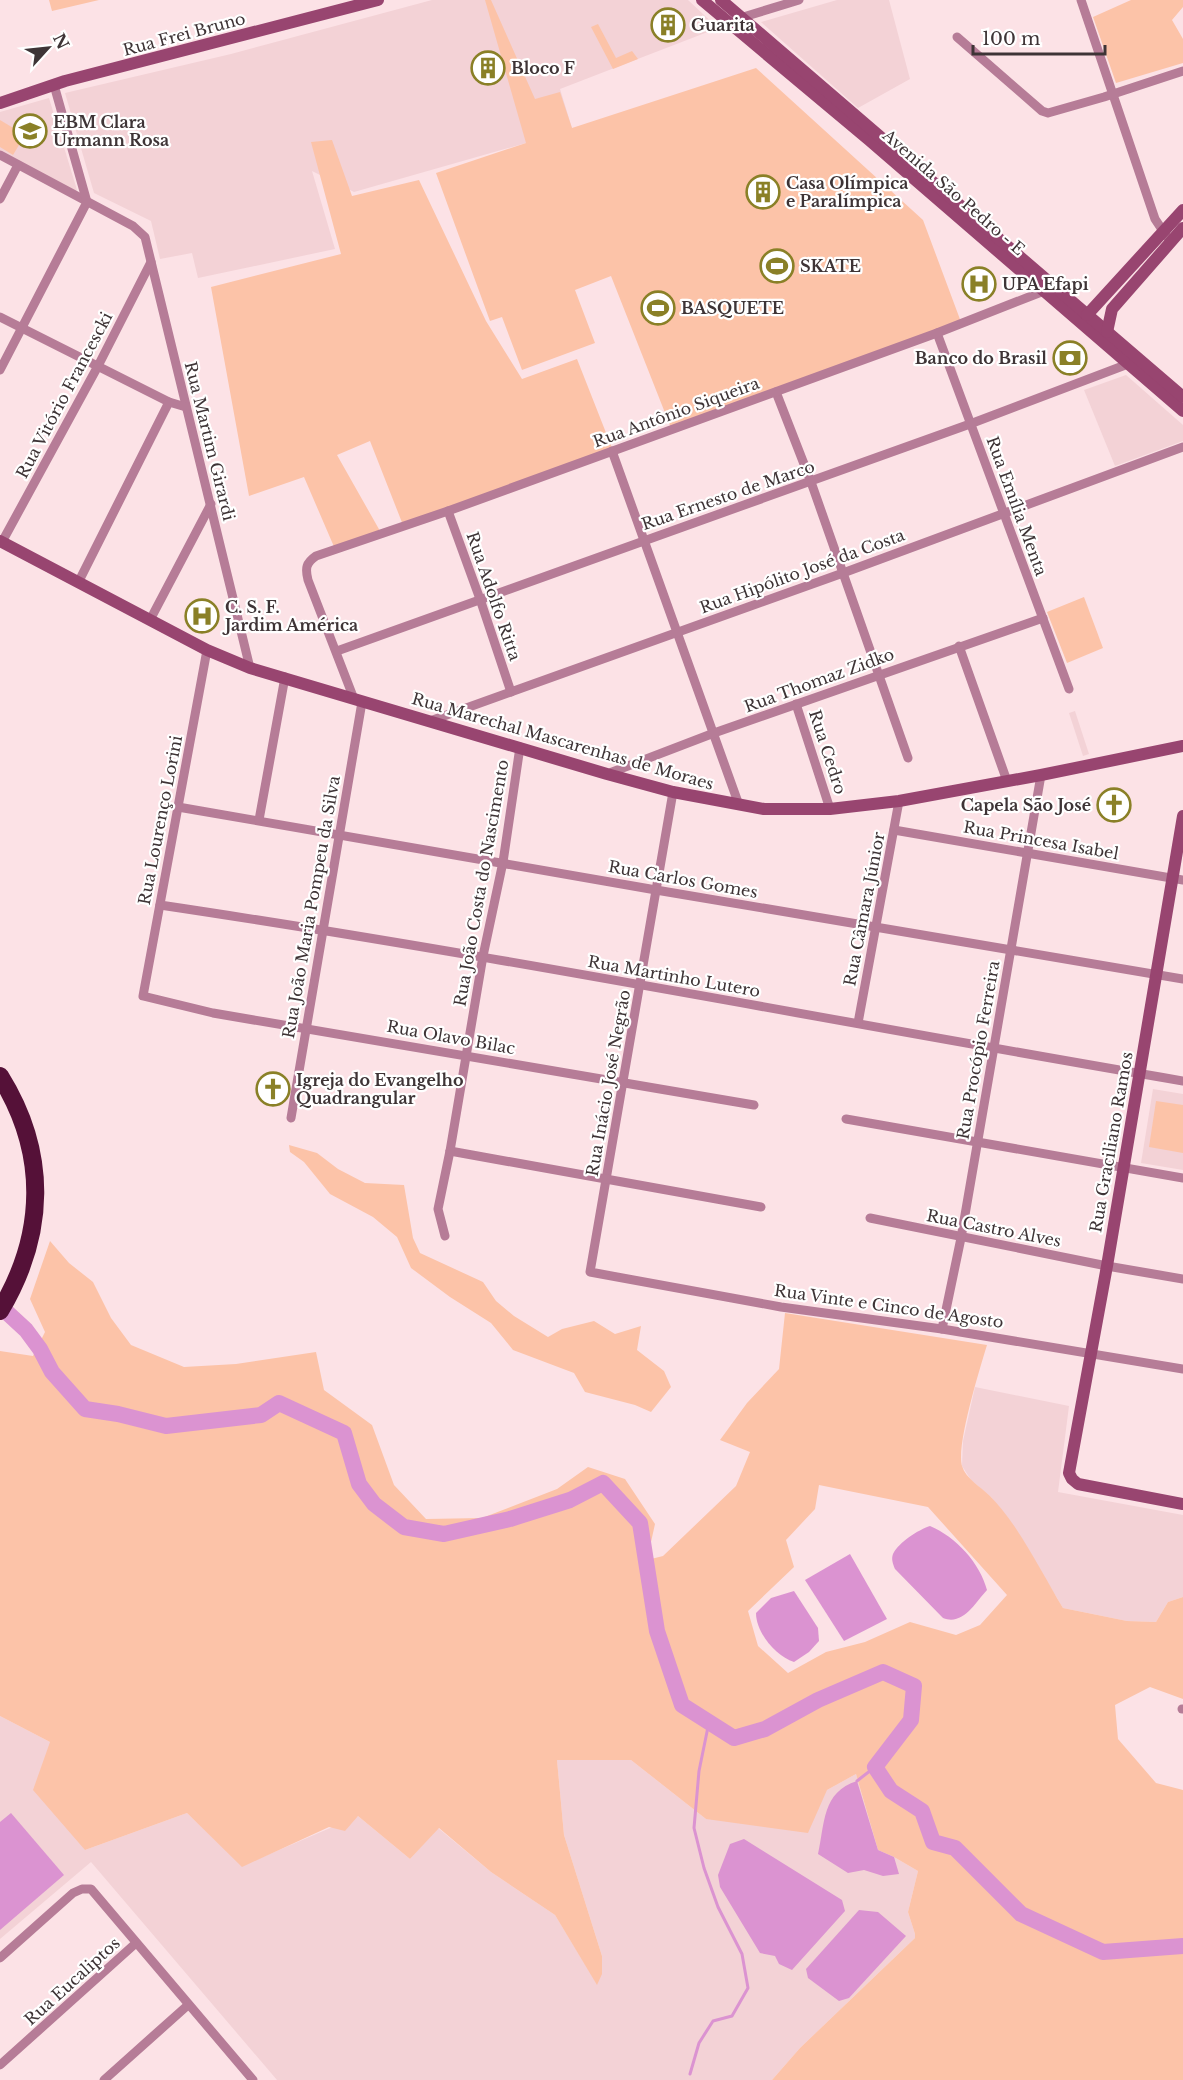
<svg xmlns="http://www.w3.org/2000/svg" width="1183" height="2080" viewBox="0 0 1183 2080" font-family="'Libre Baskerville',serif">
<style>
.built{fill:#f3d2d6}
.green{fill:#fcc3a8;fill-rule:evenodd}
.water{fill:#db93d1}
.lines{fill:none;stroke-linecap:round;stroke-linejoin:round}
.stream{stroke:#db93d1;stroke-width:3}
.river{stroke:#db93d1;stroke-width:16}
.street{stroke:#b67c97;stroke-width:9}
.secondary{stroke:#984570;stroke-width:12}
.highway{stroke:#551138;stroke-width:18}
.labels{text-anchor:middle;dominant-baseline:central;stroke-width:4.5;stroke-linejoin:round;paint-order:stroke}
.poi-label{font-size:16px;font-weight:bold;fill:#3e3436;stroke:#fff;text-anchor:start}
.street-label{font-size:16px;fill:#3e3436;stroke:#fff}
</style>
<rect width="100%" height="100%" fill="#fce2e6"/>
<g class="built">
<polygon points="432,0 688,0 718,28 560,89 572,128 526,143 354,192 312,171 335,249 198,278 192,253 160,259 151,221 94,193 65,93 231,54"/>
<polygon points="837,0 889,0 910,79 858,108 761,22"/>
<polygon points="49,98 77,190 75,192 0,151 0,112"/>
<polygon points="1126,375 1183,425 1183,441 1115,466 1084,390"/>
<polygon points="1075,711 1089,754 1083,756 1069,713"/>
<polygon points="1153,1089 1183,1094 1183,1170 1141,1163"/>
<polygon points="975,1387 1069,1406 1058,1492 1183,1515 1183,1597 1168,1602 1156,1622 1127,1621 1063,1608 1012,1524 991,1497 971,1480 962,1466 963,1441"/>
<polygon points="0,1716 50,1742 85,1850 187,1813 242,1866 358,1816 410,1859 438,1828 491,1872 555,1915 597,1984 602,1956 564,1835 557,1760 631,1760 706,1819 827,1790 856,1774 878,1850 894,1857 918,1871 908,1912 915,1934 915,1938 800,2048 772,2080 277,2080 91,1862 0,1939"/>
</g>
<g class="green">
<polygon points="49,0 99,0 52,11"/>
<polygon points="485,0 491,0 535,99 560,92 572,128 756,68 923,220 961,322 671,428 611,276 575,290 595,343 522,370 502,317 490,321 436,173 526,143"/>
<polygon points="1131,0 1183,0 1183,7 1172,20 1183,39 1183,63 1116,83 1093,17"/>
<polygon points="598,24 616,58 632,51 638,59 613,69 591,27"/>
<polygon points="0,120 25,135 13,155 0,147"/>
<polygon points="332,140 352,196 419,180 486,321 522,379 577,359 612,448 403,525 370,441 337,455 380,531 335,549 304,477 249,496 211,287 341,254 311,142"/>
<polygon points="1084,597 1103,648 1067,663 1047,612"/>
<polygon points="1156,1101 1183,1105 1183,1153 1149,1147"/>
<polygon points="289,1145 317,1153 338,1169 365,1183 404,1185 413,1238 420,1253 483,1282 496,1301 514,1316 548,1337 562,1329 594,1321 615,1334 641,1326 637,1350 664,1371 671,1387 651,1412 635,1405 585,1392 574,1373 513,1350 491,1323 450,1297 411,1268 397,1237 373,1217 330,1194 304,1162 290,1152"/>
<path d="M50,1241L69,1263L93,1282L111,1318L131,1345L184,1367L236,1364L316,1352L324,1390L372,1425L394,1485L426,1519L482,1518L557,1489L588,1467L625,1479L655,1524L647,1560L663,1556L736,1486L750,1452L720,1440L747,1403L779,1369L785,1313L987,1345C980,1368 956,1445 962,1466C966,1479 981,1487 990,1496C1018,1524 1042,1573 1063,1608L1127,1621L1156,1622L1168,1602L1183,1597V1699L1150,1687L1115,1705L1118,1739L1156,1783L1183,1790V2080H772L800,2048L915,1938V1934L908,1912L918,1871L894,1857L878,1850L856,1774L827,1790L808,1833L706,1819L631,1760H557L564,1835L602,1956V1974L597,1985L555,1915L491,1872L439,1828L410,1859L358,1816L345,1831L329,1827L242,1867L187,1813L85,1850L33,1790L50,1742L0,1716V1351L33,1356L45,1332L30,1299ZM819,1485L928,1507L1007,1595L980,1625L956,1635L910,1622L865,1642L826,1652L788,1673L758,1646L748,1611L794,1567L786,1540L815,1509Z"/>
</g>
<g class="water">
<path d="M930,1526C956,1537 980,1563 987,1590C975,1603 963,1626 943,1618L895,1569C893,1564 891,1559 893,1554C899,1542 918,1530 930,1526Z"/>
<polygon points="850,1554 887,1619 844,1641 805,1580"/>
<path d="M794,1591L818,1628L819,1641L809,1652L794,1662C776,1656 756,1633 756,1613L771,1598Z"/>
<path d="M857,1781L878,1850L894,1857L899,1874L883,1876L864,1870L848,1873L818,1854C825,1823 822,1792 857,1781Z"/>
<polygon points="11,1813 64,1875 0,1930 0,1822"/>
<polygon points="744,1839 842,1900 845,1911 792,1970 779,1964 775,1956 760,1953 720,1887 718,1875 730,1844"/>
<polygon points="859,1910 878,1912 906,1936 849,1998 839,2001 808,1978 806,1969"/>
</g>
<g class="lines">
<g class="stream">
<polyline points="857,1781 875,1767"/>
<polyline points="690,2074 699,2043 713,2021 732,2016 748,1988 742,1954 718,1907 704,1868 694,1828 699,1771 709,1722"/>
</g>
<polyline class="river" points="0,1306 26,1330 40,1349 52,1372 85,1409 118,1414 166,1426 261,1415 279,1403 344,1433 359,1484 374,1504 404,1527 444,1534 510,1519 570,1500 603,1483 640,1523 657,1631 682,1705 734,1738 765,1729 818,1700 883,1672 914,1686 911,1720 875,1767 891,1791 922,1811 933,1842 955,1848 1021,1914 1103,1952 1183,1946"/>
<g class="street">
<polyline points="1081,0 1155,219 1167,237"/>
<polyline points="740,18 799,0"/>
<polyline points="957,37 1042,111 1048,113 1104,97 1183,71"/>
<polyline points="0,155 133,226 145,237 250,668"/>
<polyline points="0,199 18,165"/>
<polyline points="0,317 169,402 186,407"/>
<polyline points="937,333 1069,689"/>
<polyline points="0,370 87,202 54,85"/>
<polyline points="776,392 811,482 908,758"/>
<polyline points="612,451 739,805"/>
<polyline points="448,511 480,599 511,692"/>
<polyline points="2,542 98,366 151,262"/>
<polyline points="78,583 169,402"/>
<polyline points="150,620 211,504"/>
<polyline points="959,646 1007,781"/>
<polyline points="207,650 143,996 213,1013 754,1105"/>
<polyline points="337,651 970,424 1128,364"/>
<path d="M354,699L308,580C305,568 306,563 316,556L448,511L937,333L1044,291"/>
<polyline points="796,704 830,809"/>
<polyline points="430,721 843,573 1183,447"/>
<polyline points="607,774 714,733 1043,618"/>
<polyline points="673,792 590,1272 781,1307 942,1329 1183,1369"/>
<polyline points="178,807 656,890 1183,979"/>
<polyline points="259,820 285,677"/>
<polyline points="894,830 1183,880"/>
<path d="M160,905C502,956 842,1023 1183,1081"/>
<polyline points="858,1023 899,801"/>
<polyline points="291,1118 362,702"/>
<polyline points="846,1119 1183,1178"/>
<polyline points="450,1151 761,1207"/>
<polyline points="870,1218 1107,1266 1183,1279"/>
<polyline points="445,1236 438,1209 450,1151 483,956 503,862 520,747"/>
<polyline points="942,1329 961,1238 1041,775"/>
<polyline points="1182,1709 1183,1709"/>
<polyline points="0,1958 73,1893 82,1889 91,1889 253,2080"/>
<polyline points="0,2065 136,1943"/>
<polyline points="104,2080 188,2005"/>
</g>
<g class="secondary">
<polyline points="702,0 869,140 1183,411"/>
<polyline points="721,0 1183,397"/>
<polyline points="0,103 65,81 378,0"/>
<polyline points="1087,315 1183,210"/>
<polyline points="1107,332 1112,309 1183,228"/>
<polyline points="0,541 207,650 250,668 607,774 673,792 764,809 830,809 899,801 1041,775 1183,746"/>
<polyline points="1183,816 1107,1266 1069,1473 1072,1479 1078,1484 1183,1504"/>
</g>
<path class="highway" d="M0,1076C48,1153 46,1234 0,1311"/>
</g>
<defs>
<g id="building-ring" transform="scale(1.725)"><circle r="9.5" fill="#fff" stroke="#8a8027" stroke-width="1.5"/><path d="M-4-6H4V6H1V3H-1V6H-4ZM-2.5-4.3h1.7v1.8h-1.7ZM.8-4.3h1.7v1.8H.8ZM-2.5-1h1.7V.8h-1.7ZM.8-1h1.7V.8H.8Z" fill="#8a8027"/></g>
<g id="school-ring" transform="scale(1.725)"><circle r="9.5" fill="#fff" stroke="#8a8027" stroke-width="1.5"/><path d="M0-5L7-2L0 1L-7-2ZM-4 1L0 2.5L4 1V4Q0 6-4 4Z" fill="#8a8027"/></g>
<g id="stadium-ring" transform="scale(1.725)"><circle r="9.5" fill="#fff" stroke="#8a8027" stroke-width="1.5"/><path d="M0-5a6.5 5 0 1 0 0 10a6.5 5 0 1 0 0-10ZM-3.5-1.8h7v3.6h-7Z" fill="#8a8027"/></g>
<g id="hospital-ring" transform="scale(1.725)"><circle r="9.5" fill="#fff" stroke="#8a8027" stroke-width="1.5"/><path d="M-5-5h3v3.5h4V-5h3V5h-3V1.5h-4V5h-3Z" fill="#8a8027"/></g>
<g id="bank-ring" transform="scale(1.725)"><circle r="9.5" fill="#fff" stroke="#8a8027" stroke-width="1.5"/><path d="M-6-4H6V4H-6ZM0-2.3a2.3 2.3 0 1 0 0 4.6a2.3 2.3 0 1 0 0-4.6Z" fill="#8a8027"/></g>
<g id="church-ring" transform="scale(1.725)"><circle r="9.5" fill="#fff" stroke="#8a8027" stroke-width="1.5"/><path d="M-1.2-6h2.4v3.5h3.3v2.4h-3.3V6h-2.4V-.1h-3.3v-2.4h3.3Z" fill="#8a8027"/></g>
</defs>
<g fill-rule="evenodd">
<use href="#building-ring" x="668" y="25"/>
<use href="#building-ring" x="488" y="68"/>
<use href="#school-ring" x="30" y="131"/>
<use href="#building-ring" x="763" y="192"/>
<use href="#stadium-ring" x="777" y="266"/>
<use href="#hospital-ring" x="979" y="284"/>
<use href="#stadium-ring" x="658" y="308"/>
<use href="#bank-ring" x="1070" y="358"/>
<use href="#hospital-ring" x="202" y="616"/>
<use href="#church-ring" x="1114" y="805"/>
<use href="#church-ring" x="273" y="1089"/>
</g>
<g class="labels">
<g class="poi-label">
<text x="691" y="25">Guarita</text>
<text x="511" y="68">Bloco F</text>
<text x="53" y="122">EBM Clara<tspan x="53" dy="18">Urmann Rosa</tspan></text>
<text x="786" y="183">Casa Olímpica<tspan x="786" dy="18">e Paralímpica</tspan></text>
<text x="800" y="266">SKATE</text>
<text x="1002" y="284">UPA Efapi</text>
<text x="681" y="308">BASQUETE</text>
<text x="1047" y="358" text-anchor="end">Banco do Brasil</text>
<text x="225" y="607">C. S. F.<tspan x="225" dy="18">Jardim América</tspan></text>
<text x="1091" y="805" text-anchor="end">Capela São José</text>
<text x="296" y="1080">Igreja do Evangelho<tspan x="296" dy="18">Quadrangular</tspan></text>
</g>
<g class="street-label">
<text transform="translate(184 34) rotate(-15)">Rua Frei Bruno</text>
<text transform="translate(954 192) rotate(41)">Avenida São Pedro - E</text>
<text transform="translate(64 395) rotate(-62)">Rua Vitório Francescki</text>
<text transform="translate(676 412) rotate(-20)">Rua Antônio Siqueira</text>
<text transform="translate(210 441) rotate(76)">Rua Martim Girardi</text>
<text transform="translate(728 495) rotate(-19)">Rua Ernesto de Marco</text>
<text transform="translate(1017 506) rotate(70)">Rua Emília Menta</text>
<text transform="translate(802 571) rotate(-20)">Rua Hipólito José da Costa</text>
<text transform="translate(494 596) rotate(71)">Rua Adolfo Ritta</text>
<text transform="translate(819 680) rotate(-20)">Rua Thomaz Zidko</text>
<text transform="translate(563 741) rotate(16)">Rua Marechal Mascarenhas de Moraes</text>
<text transform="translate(828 752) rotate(72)">Rua Cedro</text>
<text transform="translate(160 820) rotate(-79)">Rua Lourenço Lorini</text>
<text transform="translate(1041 840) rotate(10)">Rua Princesa Isabel</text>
<text transform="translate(683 879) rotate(10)">Rua Carlos Gomes</text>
<text transform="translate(481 883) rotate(-80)">Rua João Costa do Nascimento</text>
<text transform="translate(311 907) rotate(-80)">Rua João Maria Pompeu da Silva</text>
<text transform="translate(864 909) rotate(-79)">Rua Câmara Júnior</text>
<text transform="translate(674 976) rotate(10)">Rua Martinho Lutero</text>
<text transform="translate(451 1037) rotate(10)">Rua Olavo Bilac</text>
<text transform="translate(978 1050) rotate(-80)">Rua Procópio Ferreira</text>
<text transform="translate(608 1083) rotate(-80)">Rua Inácio José Negrão</text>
<text transform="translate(1111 1142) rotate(-80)">Rua Graciliano Ramos</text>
<text transform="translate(994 1228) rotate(11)">Rua Castro Alves</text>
<text transform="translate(889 1306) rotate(8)">Rua Vinte e Cinco de Agosto</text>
<text transform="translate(72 1981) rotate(-42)">Rua Eucaliptos</text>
</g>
</g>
<g transform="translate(48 48) rotate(63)" stroke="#ffffff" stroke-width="4.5" paint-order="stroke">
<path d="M0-4.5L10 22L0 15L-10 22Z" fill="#3e3436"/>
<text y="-9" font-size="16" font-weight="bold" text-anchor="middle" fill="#3e3436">N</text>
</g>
<path d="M973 45v9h132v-9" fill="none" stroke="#3e3436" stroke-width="3"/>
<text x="982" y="45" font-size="18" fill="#3e3436" stroke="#ffffff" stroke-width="4.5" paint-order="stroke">100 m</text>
</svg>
